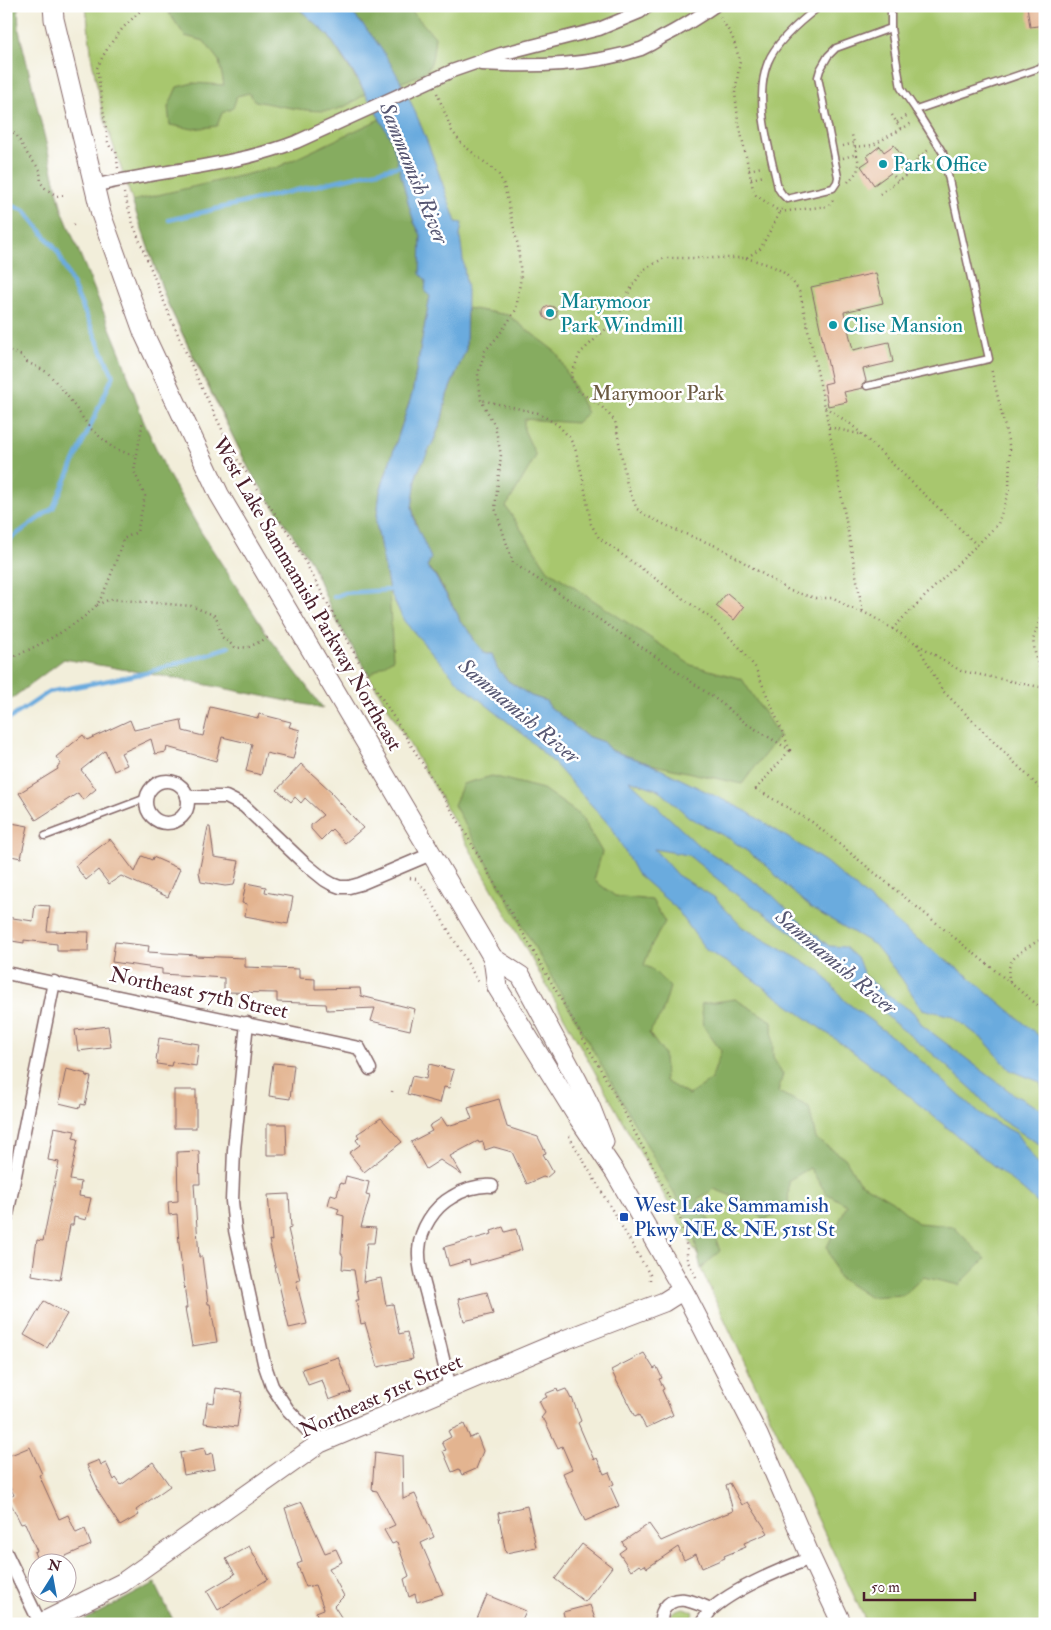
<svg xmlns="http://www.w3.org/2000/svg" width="1051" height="1630" viewBox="0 0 1051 1630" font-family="'IM FELL Double Pica',serif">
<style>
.green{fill:#a8c76e;stroke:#79734c}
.forest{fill:#86ac61;stroke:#686646}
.water{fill:#6aabde;stroke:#5a6584}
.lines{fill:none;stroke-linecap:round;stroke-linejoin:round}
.stream{stroke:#6aabde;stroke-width:4.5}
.building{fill:#e3b490}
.service-casing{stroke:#856768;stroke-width:9}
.minor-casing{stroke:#856768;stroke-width:15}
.secondary-casing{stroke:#856768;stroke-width:21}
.path{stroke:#856768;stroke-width:2.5;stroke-dasharray:1 4;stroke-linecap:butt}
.service{stroke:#fff;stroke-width:6}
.minor{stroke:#fff;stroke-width:12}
.secondary{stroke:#fff;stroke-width:19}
.culture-dot{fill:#0f9aa8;stroke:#fff;stroke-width:2}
.transit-dot{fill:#1a4fb4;stroke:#fff;stroke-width:2}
.labels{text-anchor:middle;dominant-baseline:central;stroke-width:5;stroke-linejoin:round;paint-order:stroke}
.culture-label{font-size:21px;fill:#0d838f;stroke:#fff;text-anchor:start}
.park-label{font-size:21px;fill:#6b5a42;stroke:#fff}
.street-label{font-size:21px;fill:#4a1f2b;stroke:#fff}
.transit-label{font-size:21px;fill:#164399;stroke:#fff;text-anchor:start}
.water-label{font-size:22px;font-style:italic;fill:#575773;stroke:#fff}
</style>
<rect width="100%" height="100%" fill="#fff"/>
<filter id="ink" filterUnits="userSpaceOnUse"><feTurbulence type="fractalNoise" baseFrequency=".02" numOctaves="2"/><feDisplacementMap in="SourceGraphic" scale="10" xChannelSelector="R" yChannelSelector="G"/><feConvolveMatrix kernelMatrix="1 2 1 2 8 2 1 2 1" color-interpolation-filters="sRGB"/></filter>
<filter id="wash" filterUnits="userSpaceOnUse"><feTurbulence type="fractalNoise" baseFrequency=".0096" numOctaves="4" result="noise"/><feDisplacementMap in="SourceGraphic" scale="20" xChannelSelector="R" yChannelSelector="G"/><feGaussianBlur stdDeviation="1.12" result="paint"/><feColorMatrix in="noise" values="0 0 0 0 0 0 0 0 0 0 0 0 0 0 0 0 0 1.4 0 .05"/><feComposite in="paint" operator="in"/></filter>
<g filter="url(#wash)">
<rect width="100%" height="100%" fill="#f2eeda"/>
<g class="green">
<polygon points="86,6 1045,6 1045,1624 867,1624 701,1269 704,1267 702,1263 440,796 334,616 311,562 281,514 250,471 198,367 167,302 103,115 92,61"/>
<path d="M684,1608L694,1612L688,1624H670C667,1613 675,1609 684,1608Z"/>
</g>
<g class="forest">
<polygon points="6,6 18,6 19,30 62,210 121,355 143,420 167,472 201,532 269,637 323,708 167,677 64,659 6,703"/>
<path d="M171,6H296L328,35L366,94C357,99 348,106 338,109C319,115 275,105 255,101L249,93L237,96L233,108L222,113L217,126L193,129L170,125L168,107L177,87L193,83L224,85L219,61L204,41L185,36L169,13Z"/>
<path d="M345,6H407L435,37C431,71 433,70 400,83C386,54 368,28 345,6Z"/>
<polygon points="380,119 393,141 414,222 421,235 421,253 430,296 412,394 380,492 376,523 389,590 393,659 369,675 334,616 311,562 250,471 167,302 132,201 278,167"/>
<polygon points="467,308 508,315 557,353 587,413 576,423 524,419 524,430 536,456 506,507 548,570 691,665 742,679 779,736 742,784 650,764 610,750 603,742 586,736 550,707 546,701 531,696 508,681 497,669 492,654 485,654 475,642 469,630 460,622 458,615 435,574 427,567 412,507 417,473 434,440 442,419 447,395 466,349"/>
<polygon points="492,776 543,789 580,815 602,852 594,880 615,896 652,900 665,922 652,944 644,965 652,969 670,987 662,1014 649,1033 664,1054 665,1081 689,1095 711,1080 721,1051 704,1027 701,1004 735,999 772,1021 773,1058 783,1074 778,1092 809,1107 816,1139 845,1158 859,1182 892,1201 918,1223 953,1226 985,1259 959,1285 923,1277 904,1295 869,1297 838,1277 827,1247 847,1205 826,1193 810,1168 789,1180 788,1210 763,1220 747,1202 714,1189 698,1199 710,1222 720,1251 701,1269 693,1233 679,1202 454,805 463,784"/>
<polygon points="155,1583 175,1624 77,1624"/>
</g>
<path class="water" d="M296,6H345C405,62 429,147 456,222L462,223L460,236L467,291L466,349L447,395L442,419L434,440L417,473L412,507L415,522L431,558L427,567L434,574L458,615L460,622L469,630L475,642L485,654H492L497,668L508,681L531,696L546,701L550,707L586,736L603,742L610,750L650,764L746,811L826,862L909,933L968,976L1045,1041V1098L1040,1082L1010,1070L985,1041L952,1016L922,1009L902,979L875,945L811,908L786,886L765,864L730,839L690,818L659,790L629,780L698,845L739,871L771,894L798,920L829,946L845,947L858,959L864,975L890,997L913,1012L923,1026L1016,1096L1045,1111V1148L998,1118L974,1091L933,1054L892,1021L840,971L786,928L738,896L688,855L654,849L677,875L714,897L742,927L820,971L845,1001L908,1049L981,1115L1016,1133L1037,1163L1045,1169V1210L1023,1190L871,1065L744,973L706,950L676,908L637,874L612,828L553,762L523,734L460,684L404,621L389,590L376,523L380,492L412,394L430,296L425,292L426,280L420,274L421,235L414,222L409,206L392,141L357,78L328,35Z"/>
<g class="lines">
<g class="stream">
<polyline points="6,203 25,211 58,252 113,376 53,508 6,542"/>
<polyline points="169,220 404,165"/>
<polyline points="334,597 344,593 389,590 393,588"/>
<polyline points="6,721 49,692 146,673 229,647"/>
</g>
</g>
<g id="blocks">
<g class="building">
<polygon points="1027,6 1045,6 1045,25 1030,27"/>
<polygon points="894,145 906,162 874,185 861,166 870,160 867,156 880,146 884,152"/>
<polygon points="876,273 883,303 844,312 853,350 889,342 893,362 863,369 866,381 862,384 863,388 844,392 847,402 828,406 824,384 832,382 811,287"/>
<circle cx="550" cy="313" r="7"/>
<polygon points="727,593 744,607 734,620 716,606"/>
<polygon points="210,707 258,718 259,714 291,722 289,727 300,730 293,759 266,753 261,775 246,771 252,744 222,737 216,761 167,747 166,752 155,754 151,739 121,753 127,765 114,771 105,751 81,770 96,789 83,800 78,793 36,820 19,793 58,769 57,767 61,764 56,757 83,735 87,740 130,720 134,730 181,720 183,731 203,736"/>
<polygon points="301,764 332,792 331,793 363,828 345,843 332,829 321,840 311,829 311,825 323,815 305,798 301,803 295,797 291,802 277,790"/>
<polygon points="6,822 28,826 21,858 6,855"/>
<polygon points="208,827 210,827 214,857 239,861 234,885 225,886 201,882 199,872"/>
<polygon points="110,839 135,872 142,856 152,860 153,857 180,869 168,897 121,876 109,884 98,870 86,880 75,866"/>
<polygon points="246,883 266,887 265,892 293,897 288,924 245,916 247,904 242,903"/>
<polygon points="35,905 50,906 47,931 89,932 88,951 57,951 57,944 24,940 24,943 12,941 12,938 6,937 6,917 33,921"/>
<polygon points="115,942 149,946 148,952 196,955 195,956 245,958 245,967 299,969 299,978 315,979 315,989 360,988 361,996 415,1009 410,1030 371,1021 375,1008 327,1010 326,1004 277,1002 277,993 224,992 224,978 162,974 162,969 112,962"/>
<polygon points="108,1026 111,1047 78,1051 75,1030"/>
<polygon points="159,1038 199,1044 196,1066 172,1062 171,1066 157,1064 158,1061 156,1060"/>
<polygon points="273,1063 294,1065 290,1099 269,1096"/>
<polygon points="429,1064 454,1070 449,1088 444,1087 440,1103 407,1094 412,1076 426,1079"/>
<polygon points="66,1069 87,1074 86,1076 91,1077 85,1105 81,1104 80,1108 59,1103"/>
<rect x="174" y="1090" width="22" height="38"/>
<polygon points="499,1099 507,1127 538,1137 546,1153 543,1154 553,1172 546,1178 543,1177 527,1184 512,1152 494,1147 485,1150 483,1142 479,1143 478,1141 450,1156 462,1175 440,1160 426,1169 411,1142 432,1131 429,1126 442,1118 447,1126 472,1119 468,1108"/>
<polygon points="381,1118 402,1142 364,1172 349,1153 360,1145 356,1140 359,1137 357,1134"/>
<polygon points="267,1124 286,1124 287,1155 267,1155"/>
<polygon points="54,1127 75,1131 73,1138 78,1139 70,1180 81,1182 79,1196 91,1198 86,1220 74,1217 73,1225 70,1225 60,1280 32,1275 37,1240 43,1241 59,1162 48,1160"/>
<polygon points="199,1151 200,1184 194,1184 199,1257 202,1257 208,1304 210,1304 217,1342 192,1346 185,1308 187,1308 179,1244 177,1214 169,1215 168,1202 178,1201 177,1152"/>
<polygon points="346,1176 369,1182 366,1195 370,1196 361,1227 376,1228 374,1243 367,1243 363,1282 381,1278 386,1305 393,1304 399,1334 407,1332 413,1359 378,1367 365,1323 361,1324 356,1300 359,1300 354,1270 342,1269 343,1256 341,1253 344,1216 337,1214 339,1209 328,1205 331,1194 337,1196 340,1183 344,1184"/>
<polygon points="289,1194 291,1228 288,1229 300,1280 296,1281 307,1324 289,1328 269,1240 272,1241 268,1195"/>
<polygon points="503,1227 505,1232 516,1229 522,1250 470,1265 469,1260 449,1266 444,1247 492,1234 491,1231"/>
<polygon points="487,1292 493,1314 464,1321 458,1299"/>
<polygon points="44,1301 67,1314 47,1348 24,1335"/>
<polygon points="644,1353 654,1369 657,1367 662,1378 659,1379 664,1389 662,1390 673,1415 646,1428 639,1415 635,1417 611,1370"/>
<polygon points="338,1357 351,1392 329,1400 322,1380 308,1385 302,1369"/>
<polygon points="216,1388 242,1392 237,1427 204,1423 207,1402 214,1403"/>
<polygon points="557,1389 558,1392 566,1389 571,1399 572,1398 581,1421 578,1423 594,1460 597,1458 604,1474 609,1472 614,1484 610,1486 619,1506 585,1521 563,1473 572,1469 562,1446 558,1448 545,1421 541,1418 545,1413 539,1401 547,1397 545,1394"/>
<polygon points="464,1424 470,1438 477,1435 483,1451 476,1469 462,1475 459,1469 452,1472 443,1451 446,1450 442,1442 451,1437 448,1431"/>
<polygon points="30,1447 42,1474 39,1475 59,1519 68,1515 76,1533 85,1529 91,1545 52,1562 38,1562 34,1552 37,1551 25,1523 21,1524 8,1498 14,1495 6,1480 6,1457"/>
<polygon points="204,1448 206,1455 212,1453 215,1469 184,1475 180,1453"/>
<polygon points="375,1452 402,1456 403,1499 415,1494 434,1537 421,1543 443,1594 417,1602 415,1594 409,1597 404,1579 409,1576 397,1542 392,1544 384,1530 395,1525 377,1491 372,1490"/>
<polygon points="99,1460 101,1465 106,1463 114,1480 116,1478 121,1485 153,1462 170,1486 136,1510 139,1515 120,1526 97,1490 98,1489 87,1465"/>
<polygon points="730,1483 742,1505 748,1502 768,1533 744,1543 746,1547 724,1556 725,1558 702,1568 696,1554 684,1560 678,1547 647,1568 645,1565 641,1567 639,1565 631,1571 619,1553 626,1548 622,1542 649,1524 661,1541 702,1523 733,1511 726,1485"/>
<polygon points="302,1502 325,1553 336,1549 342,1562 329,1568 344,1596 334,1606 343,1620 333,1624 320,1624 316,1612 324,1609 315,1585 306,1587 297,1564 302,1562 285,1508"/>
<polygon points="527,1506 536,1547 506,1553 498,1513"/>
<polygon points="582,1544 612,1567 585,1602 555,1579"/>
<polygon points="249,1546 268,1579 218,1610 207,1591 235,1574 226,1559"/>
<polygon points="487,1595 526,1611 520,1624 475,1624"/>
<polygon points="590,1605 597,1624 566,1624 563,1612"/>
</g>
</g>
</g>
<g filter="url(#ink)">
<use href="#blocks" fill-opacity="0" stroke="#856768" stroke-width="1"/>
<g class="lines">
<g class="service-casing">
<g id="service">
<path d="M820,6C803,19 776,42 768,62C753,99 770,150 778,188L782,194L787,199L833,188L837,182L838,177L818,77L820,70L828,56L836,48L891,28"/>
<polyline points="891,6 891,28 901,88 916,110 1045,66"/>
<polyline points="867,386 989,359 943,153 916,110"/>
<polyline points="45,836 146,798"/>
</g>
</g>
<g class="minor-casing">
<g id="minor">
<path d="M481,64C535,67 589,66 641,49C648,46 655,42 661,38C679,29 697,18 714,6"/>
<path d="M93,186C161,170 231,167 296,142L452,71L501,54L599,29L640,12L648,6"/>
<circle cx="167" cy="802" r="21"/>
<polyline points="187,797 226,797 244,806 304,863 325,880 332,884 340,887 349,887 360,884 431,854"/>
<polyline points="6,973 359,1048 370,1069"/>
<polyline points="247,1023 234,1150 232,1201 235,1230 264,1363 272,1386 288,1410 320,1443"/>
<polyline points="6,1220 54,982"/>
<path d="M450,1388C443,1359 436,1329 428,1299C424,1283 418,1266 419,1250C420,1229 434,1207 452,1197C465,1189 477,1185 492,1186"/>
<polyline points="6,1553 40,1623"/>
<path d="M661,1624C661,1618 661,1614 664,1609C676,1591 697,1604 711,1609"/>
<path d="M701,1624C705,1619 708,1612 713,1608C736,1588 782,1569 811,1558"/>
</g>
</g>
<g class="secondary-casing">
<g id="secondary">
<polyline points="53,6 54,19 101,214 144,334 219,494 493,958 497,987 575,1113 615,1172 688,1299 758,1435 811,1558 842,1624"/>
<polyline points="493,958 521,976 577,1080 590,1106 604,1142"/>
<polyline points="39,1624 122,1583 320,1443 567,1339 664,1302 683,1290"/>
</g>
</g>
<g class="path">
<polyline points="720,17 732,36 740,61 735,93 738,119 753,189 756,195 780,212 828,206 833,200"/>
<polyline points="437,93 452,131 462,144 498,173 504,185 518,246 521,276 516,310 499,335 485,351 478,374 481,400 495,426 501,455 495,508 513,563 661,660 721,703 747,724 790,750 755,667 741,649 713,620 599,538 591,524 583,479 575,448 569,437 558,425 538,413 481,400"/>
<polyline points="892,115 900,128 899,131"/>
<polyline points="897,122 908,115"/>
<polyline points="6,126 17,136 28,155 40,170 41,183 46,189 57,196 65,195"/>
<polyline points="843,146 854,143"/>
<polyline points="855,147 873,145 912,123"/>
<polyline points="843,158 857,154"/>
<polyline points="118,168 116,151 111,149 108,142 97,68 103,56 109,46 122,29 145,6"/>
<polyline points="749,170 762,167"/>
<polyline points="891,172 898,181"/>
<polyline points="751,179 764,176"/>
<polyline points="848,182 857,172 859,164 852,135"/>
<polyline points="124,193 133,224 169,314 199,382 235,456 294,541 358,660 462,827 566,1008 620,1104 680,1218 687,1248 687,1260 696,1277"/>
<polyline points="880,194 920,165 916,159 930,149"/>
<polyline points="782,209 760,249 746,258 664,258 643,270 630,290 617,319 580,353 571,376 577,390 602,407 615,421 627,485 637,509 649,517 678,531 721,548 790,591 816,598 834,598 848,607 870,615 961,671 1045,688"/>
<polyline points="73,225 77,224"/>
<path d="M746,258C773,266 785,267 800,293L825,407L863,613"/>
<polyline points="6,349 22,356 27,362 47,372 63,390 90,428 113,448 137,457"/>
<polyline points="825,407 852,425 977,545"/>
<polyline points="829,427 859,434"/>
<polyline points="97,605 110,599 191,606 216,616 222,637 236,648 249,647 269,637"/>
<polyline points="1043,609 1033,640 1036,659 1045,681"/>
<polyline points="892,629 998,524 1009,490 1010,449 991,368"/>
<polyline points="917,644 942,690 1031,779 1045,794"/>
<path d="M6,660C31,650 77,626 95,607C104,598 119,553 123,539L137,532L145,496L134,471L143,420"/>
<polyline points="789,751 756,789 812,822 1045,1011"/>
<polyline points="410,878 416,879 425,890 479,983"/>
<path d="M1010,982C1002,957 1027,948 1045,937"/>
<polyline points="392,1092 393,1088"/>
<polyline points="569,1136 650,1275 650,1280"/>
</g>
<use href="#service" class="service"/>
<use href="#minor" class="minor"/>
<use href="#secondary" class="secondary"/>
</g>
</g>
<g class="culture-dot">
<circle cx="883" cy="164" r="5"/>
<circle cx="550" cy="313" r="5"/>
<circle cx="833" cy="325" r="5"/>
</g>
<rect class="transit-dot" x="619" y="1212" width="10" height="10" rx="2.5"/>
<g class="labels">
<g class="culture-label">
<text x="893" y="164">Park Office</text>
<text x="560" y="301">Marymoor<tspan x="560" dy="24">Park Windmill</tspan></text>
<text x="843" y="325">Clise Mansion</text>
</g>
<g class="park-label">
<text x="658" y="393">Marymoor Park</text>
</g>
<g class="street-label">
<text transform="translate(307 594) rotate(60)">West Lake Sammamish Parkway Northeast</text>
<text transform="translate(199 993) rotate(12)">Northeast 57th Street</text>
<text transform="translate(381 1396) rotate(-24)">Northeast 51st Street</text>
</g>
<g class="transit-label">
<text x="634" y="1205">West Lake Sammamish<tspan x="634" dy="24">Pkwy NE &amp; NE 51st St</tspan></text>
</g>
<g class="water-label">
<text transform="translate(414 173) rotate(68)">Sammamish River</text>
<text transform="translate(519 711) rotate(40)">Sammamish River</text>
<text transform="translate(836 962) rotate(40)">Sammamish River</text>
</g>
</g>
<rect width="1051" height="1630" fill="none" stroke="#fff" stroke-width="25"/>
<g transform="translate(52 1578) rotate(11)"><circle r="24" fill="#ffffff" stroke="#b7a5aa"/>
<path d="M0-4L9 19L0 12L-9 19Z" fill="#1f6fb2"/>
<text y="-8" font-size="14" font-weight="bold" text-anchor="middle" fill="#4a1f2b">N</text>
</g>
<path d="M864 1592v8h111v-8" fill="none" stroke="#4a1f2b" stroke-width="2.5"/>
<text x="871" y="1592" font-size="15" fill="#4a1f2b" stroke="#ffffff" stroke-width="4" paint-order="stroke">50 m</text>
</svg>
